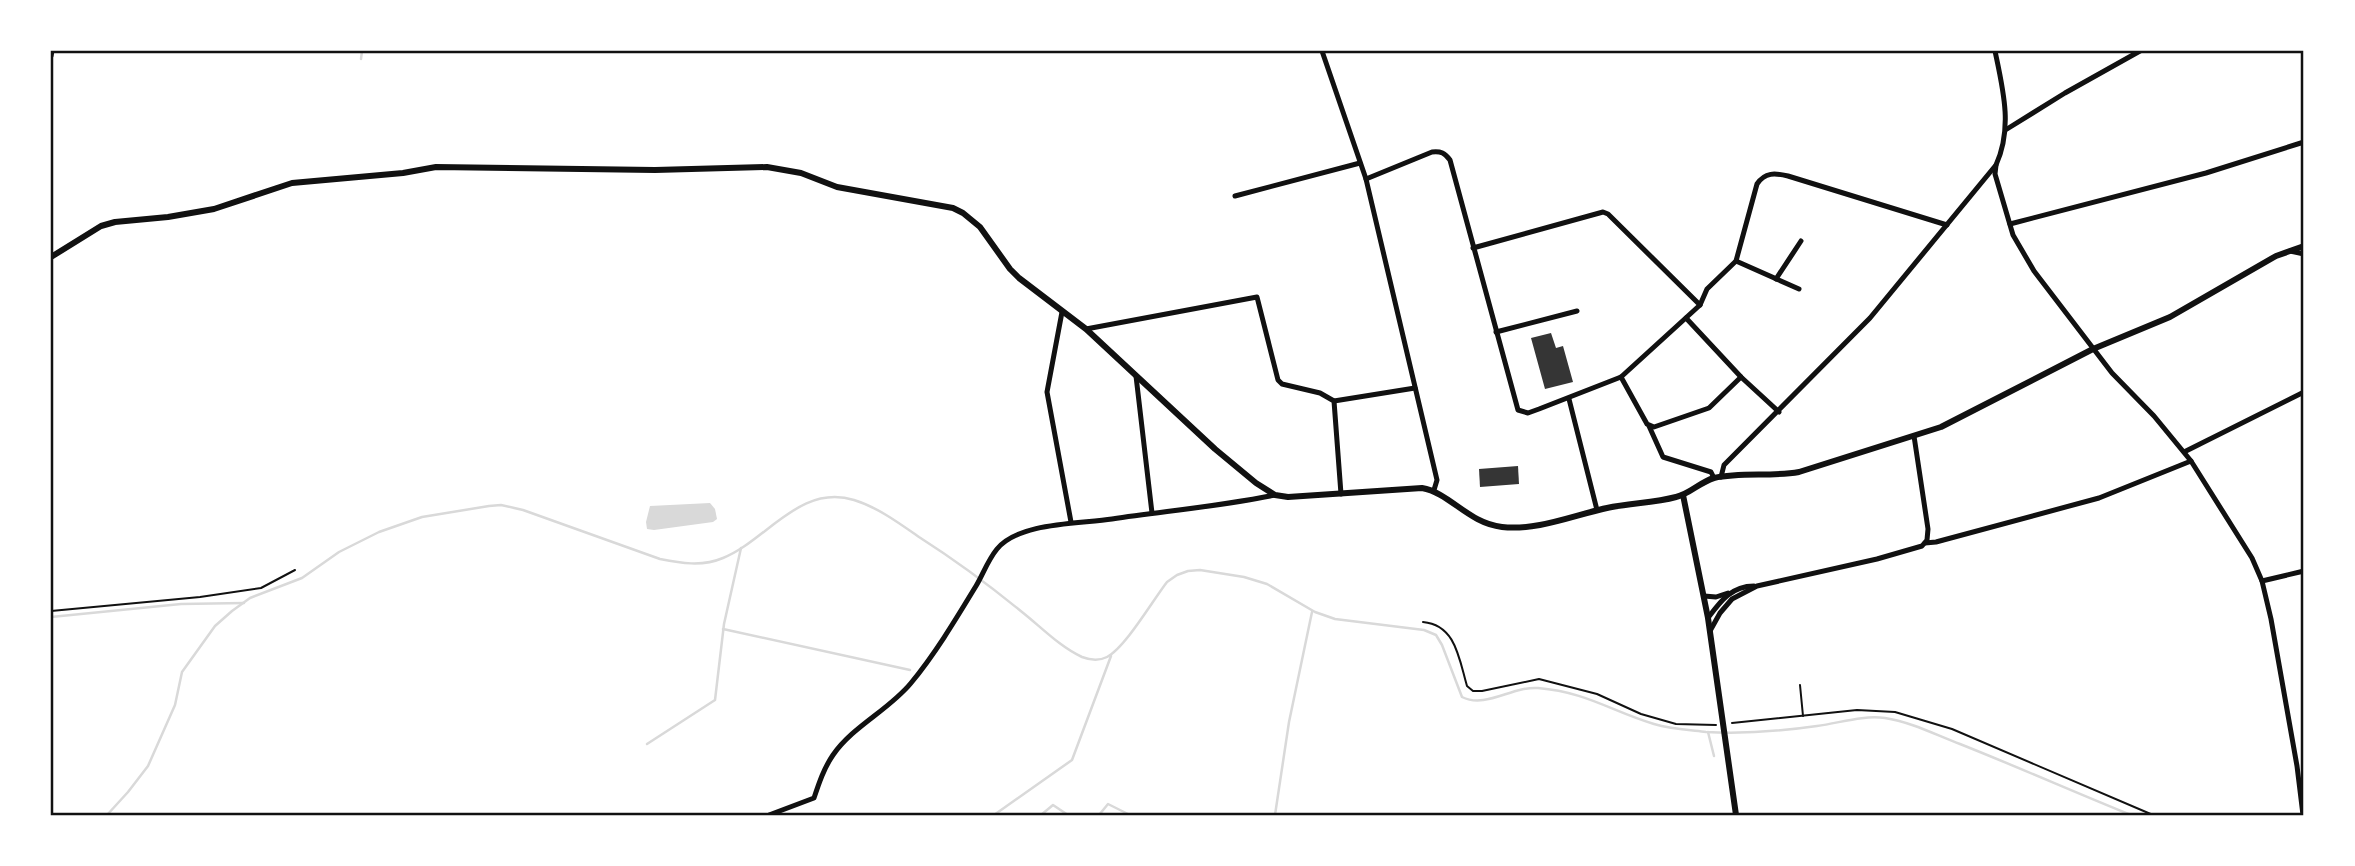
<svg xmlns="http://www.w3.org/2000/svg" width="2355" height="866" viewBox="0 0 2355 866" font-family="Poppins,sans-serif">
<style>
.water{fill:#d9d9d9}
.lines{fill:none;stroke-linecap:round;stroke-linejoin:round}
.stream{stroke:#d9d9d9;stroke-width:2.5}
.building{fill:#353535}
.path{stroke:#111;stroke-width:2}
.minor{stroke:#111;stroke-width:5}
.tertiary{stroke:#111;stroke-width:6}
.neatline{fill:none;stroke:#111;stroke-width:2.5}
</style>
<rect width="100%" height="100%" fill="#fff"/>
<polygon class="water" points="710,503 715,509 717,519 713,522 654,530 647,529 646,522 650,506"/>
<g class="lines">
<g class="stream">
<polyline points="361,59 362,51"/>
<polyline points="51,617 181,604 244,603"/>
<polyline points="723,629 910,670"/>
<polyline points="1708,732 1714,756"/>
<polyline points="647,744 715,700 724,624 741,548"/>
<path d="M107,815L128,792L148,766L175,705L182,672L215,626L232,611L250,598L302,578L339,552L379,532L422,517L489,506L501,505L523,510L660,559C680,563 702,567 723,558C766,541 800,483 854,500C877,507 899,523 919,537C955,560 989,585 1022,612C1041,627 1060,647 1082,657C1090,660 1099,661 1107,657C1125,648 1153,600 1167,582L1177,575L1188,571L1200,570L1244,577L1267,584L1315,612L1335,619L1424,630L1436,635L1442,645L1462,697C1486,709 1512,686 1538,688C1586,692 1611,711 1654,724C1671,729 1689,730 1706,732C1741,734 1782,731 1817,726C1840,723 1862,715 1885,718C1911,722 1936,735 1960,744C2018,767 2074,792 2131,815"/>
<polyline points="994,815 1072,760 1111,656"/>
<polyline points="1041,815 1053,805 1068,815"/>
<polyline points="1099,815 1108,804 1130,815"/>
<polyline points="1275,815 1289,722 1312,612"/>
</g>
</g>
<g class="building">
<polygon points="1551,333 1556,348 1563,346 1573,382 1545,389 1531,338"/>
<polygon points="1518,466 1519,484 1480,487 1479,469"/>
</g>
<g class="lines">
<g class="path">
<polyline points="51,611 200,597 261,588 295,570"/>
<path d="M1423,622C1456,625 1459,659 1467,686L1473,691H1482L1539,679L1597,694L1641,714L1676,724L1716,725"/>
<polyline points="1800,685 1803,716"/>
<polyline points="1732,723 1857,710 1895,712 1952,729 2153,815"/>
</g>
<g class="minor">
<polyline points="1322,51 1366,179 1437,480 1434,490"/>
<polyline points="51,56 52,51"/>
<polyline points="2007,129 2065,93 2140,51"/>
<polyline points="1996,165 1995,174 2013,235 2034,271 2112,373 2154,416 2191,461 2252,558 2262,581 2271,619 2297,766 2303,815"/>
<path d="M1366,179L1432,152C1441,151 1445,153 1450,160L1518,410L1528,413L1539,409L1621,377L1700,305L1608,214L1603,212L1473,248"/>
<polyline points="1235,196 1360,163"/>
<polyline points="2010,224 2206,173 2304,142"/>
<polyline points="2290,251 2304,254"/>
<polyline points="1736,261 1799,289"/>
<polyline points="1776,279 1801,241"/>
<path d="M1700,305L1707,289L1736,261L1757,184C1765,172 1775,173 1788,176L1947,225"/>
<polyline points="1062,312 1047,392 1071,522"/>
<polyline points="1686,318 1741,377 1779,412"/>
<polyline points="1086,329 1257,297 1278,380 1282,384 1320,393 1334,401 1341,494"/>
<polyline points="1496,332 1577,311"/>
<polyline points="1136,376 1152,513"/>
<polyline points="1621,377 1647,424 1654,427 1709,408 1741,377"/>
<polyline points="1569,399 1597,510"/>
<polyline points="1334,401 1415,388"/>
<polyline points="1649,426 1663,457 1711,472 1714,478"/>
<polyline points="2184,452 2304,392"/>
<path d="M1721,477L1724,465L1870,318L1996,165C2013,128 2003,89 1995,51"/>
<polyline points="1925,543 1936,542 2099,498 2191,461"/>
<polyline points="2262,581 2304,571"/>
<polyline points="1704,596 1716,597 1728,593"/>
<path d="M1708,618C1720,602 1731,586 1754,586"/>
<polyline points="1710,631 1720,613 1732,599 1757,586 1877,559 1922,546 1927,540 1928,529 1914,436"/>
<path d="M769,815L814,798C819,783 824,768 833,755C853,726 889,710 911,683C935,654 956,619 976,586C983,574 988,560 997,549C1019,522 1080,524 1112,519C1166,511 1222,506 1275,495"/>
</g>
<g class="tertiary">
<path d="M51,257L101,226L115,222L168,217L214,209L292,183L403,173L436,167L655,170L767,167L801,173L837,187L953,208L963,213L980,227L1010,269L1019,278L1086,329L1215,449L1256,483L1275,495L1288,497L1422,488C1450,493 1468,523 1502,527C1537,531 1574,515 1607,508C1630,503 1654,503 1676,497C1690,494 1700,482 1714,478C1742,472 1771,477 1799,472L1941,427L2093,349L2170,317L2276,256L2304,246"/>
<polyline points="1683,495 1708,618 1736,815"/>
</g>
</g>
<rect width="2355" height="866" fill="none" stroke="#ffffff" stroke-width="105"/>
<rect x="52" y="52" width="2250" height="762" class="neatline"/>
</svg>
